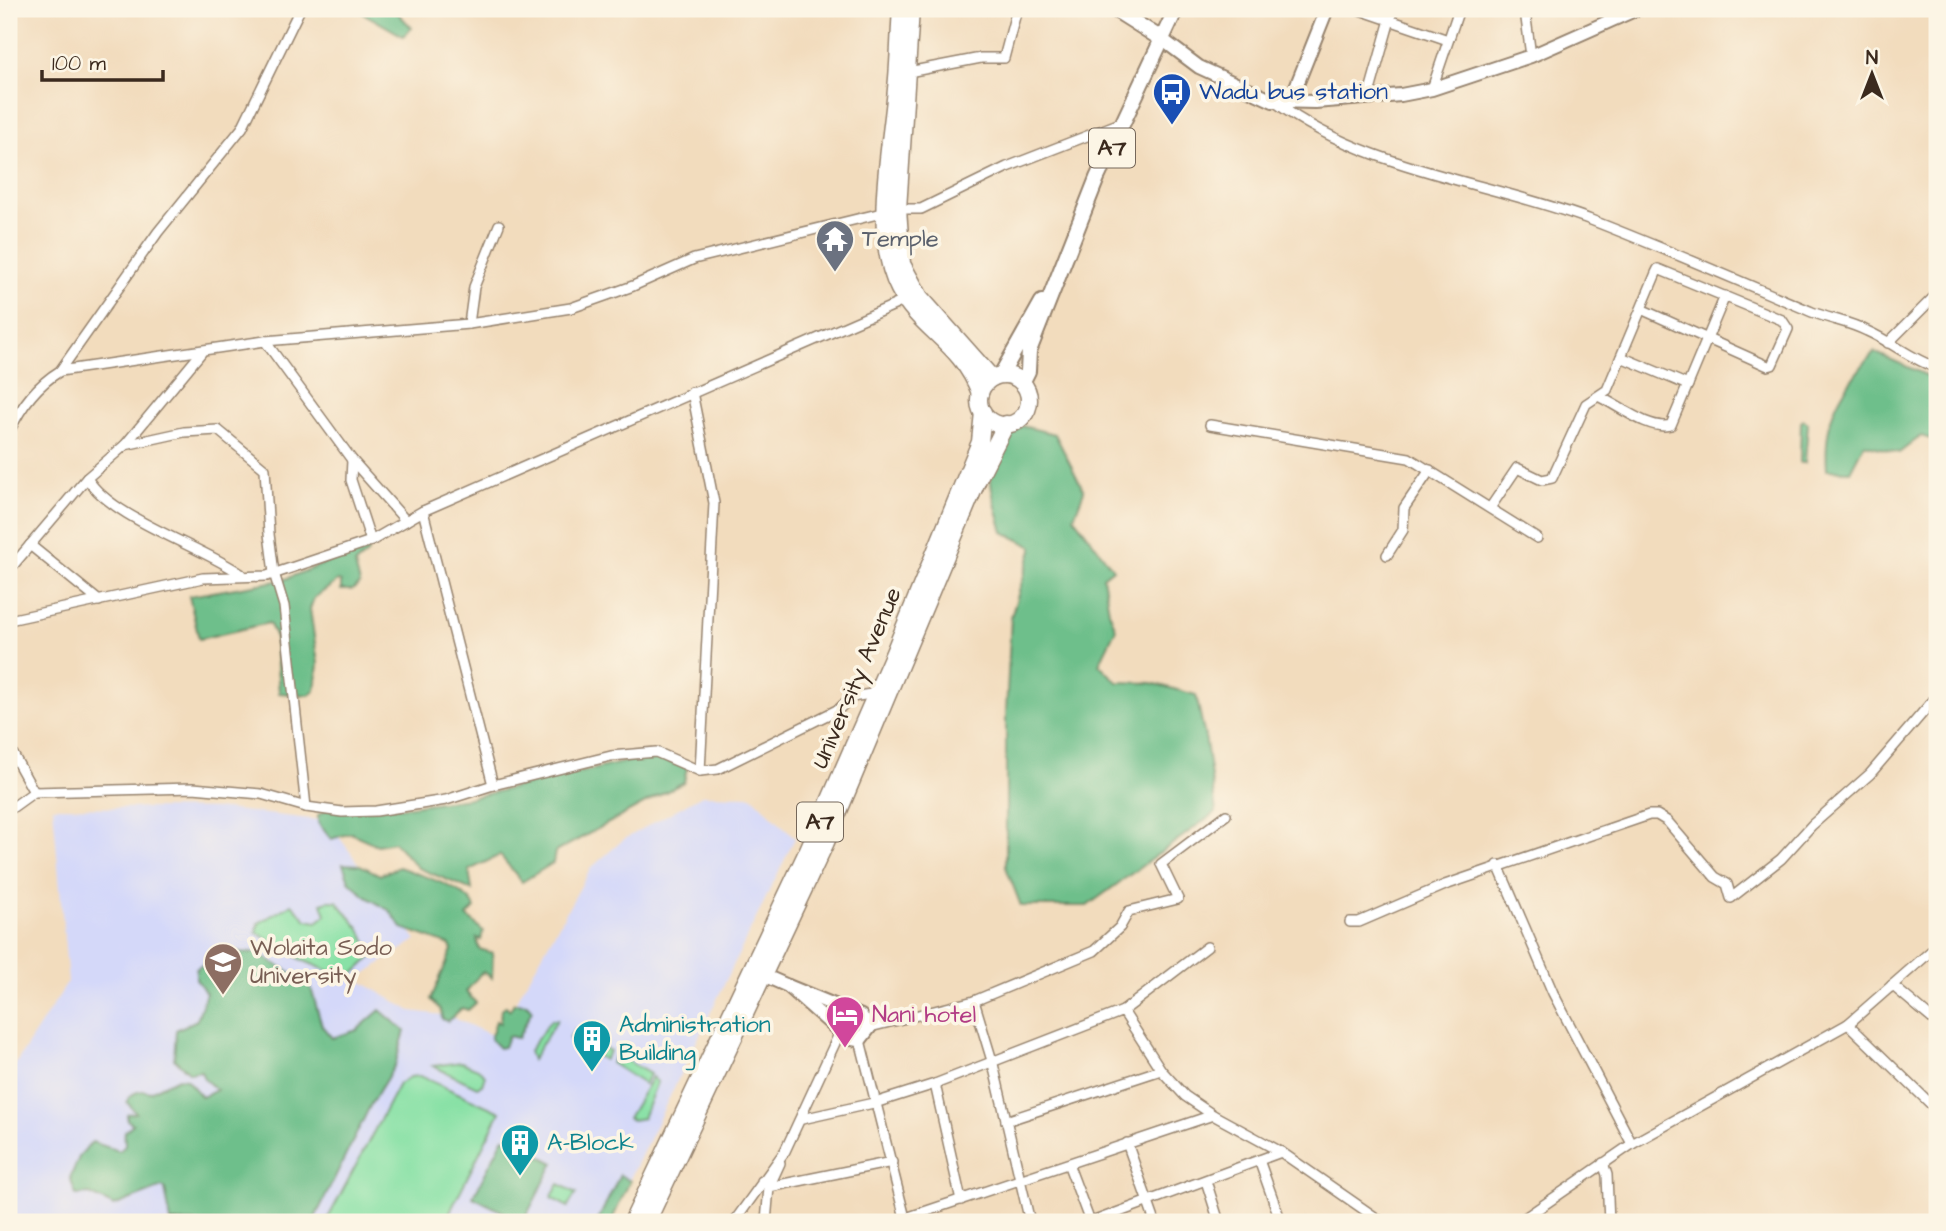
<svg xmlns="http://www.w3.org/2000/svg" width="1946" height="1231" viewBox="0 0 1946 1231" font-family="'Architects Daughter',sans-serif">
<style>
.built{fill:#d4d8f9}
.green{fill:#88e1a6;stroke:#628662;stroke-width:2}
.forest{fill:#6ebf8b;stroke:#547454;stroke-width:2}
.lines{fill:none;stroke-linecap:round;stroke-linejoin:round}
.street-casing{stroke:#96836e;stroke-width:12}
.secondary-casing{stroke:#96836e;stroke-width:16}
.primary-casing{stroke:#96836e;stroke-width:18}
.highway-casing{stroke:#96836e;stroke-width:19}
.street{stroke:#fff;stroke-width:9}
.secondary{stroke:#fff;stroke-width:12}
.primary{stroke:#fff;stroke-width:14}
.highway{stroke:#fff;stroke-width:16}
.labels{text-anchor:middle;dominant-baseline:central;stroke-width:7;stroke-linejoin:round;paint-order:stroke}
.shield{fill:#fcf5e5;stroke:#75675a;stroke-width:2}
.shield-label{font-size:23px;font-weight:bold;fill:#3b2a1e}
.transit-label{font-size:24px;fill:#164399;stroke:#fcf5e5;text-anchor:start}
.worship-label{font-size:24px;fill:#5b616d;stroke:#fcf5e5;text-anchor:start}
.street-label{font-size:24px;fill:#3b2a1e;stroke:#fcf5e5}
.education-label{font-size:24px;fill:#785e54;stroke:#fcf5e5;text-anchor:start}
.hotel-label{font-size:24px;fill:#b23c85;stroke:#fcf5e5;text-anchor:start}
.culture-label{font-size:24px;fill:#0d838f;stroke:#fcf5e5;text-anchor:start}
</style>
<rect width="100%" height="100%" fill="#fcf5e5"/>
<filter id="ink" filterUnits="userSpaceOnUse"><feTurbulence type="fractalNoise" baseFrequency=".0143" numOctaves="2"/><feDisplacementMap in="SourceGraphic" scale="14" xChannelSelector="R" yChannelSelector="G"/><feConvolveMatrix kernelMatrix="1 2 1 2 8 2 1 2 1" color-interpolation-filters="sRGB"/></filter>
<filter id="wash" filterUnits="userSpaceOnUse"><feTurbulence type="fractalNoise" baseFrequency=".00686" numOctaves="4" result="noise"/><feDisplacementMap in="SourceGraphic" scale="28" xChannelSelector="R" yChannelSelector="G"/><feGaussianBlur stdDeviation="1.57" result="paint"/><feColorMatrix in="noise" values="0 0 0 0 0 0 0 0 0 0 0 0 0 0 0 0 0 1.4 0 .05"/><feComposite in="paint" operator="in"/></filter>
<g filter="url(#wash)">
<rect width="100%" height="100%" fill="#f2dcbd"/>
<polygon class="built" points="702,795 752,796 795,838 609,1222 9,1222 9,1074 68,982 53,807 224,809 327,821 416,940 357,979 411,1011 449,1016 496,1037 591,868 623,840"/>
<g class="green">
<polygon points="328,901 337,901 359,928 374,955 348,979 302,960 256,932 259,923 292,904 307,920 317,922 326,915 322,903"/>
<polygon points="551,1020 557,1020 532,1060 529,1051"/>
<polygon points="575,1030 610,1051 604,1060 569,1038"/>
<polygon points="616,1054 650,1074 644,1084 611,1063"/>
<polygon points="461,1062 478,1069 485,1075 482,1085 477,1087 433,1066"/>
<polygon points="420,1076 500,1112 445,1222 326,1222 399,1084 410,1077"/>
<polygon points="652,1077 657,1082 643,1118 632,1120 628,1118"/>
<polygon points="559,1184 576,1193 568,1207 551,1198"/>
</g>
<g class="forest">
<polygon points="356,9 394,9 412,28 403,36"/>
<path d="M1874,352L1937,380V441L1921,436L1899,453L1864,444L1850,471L1827,470C1823,416 1840,391 1874,352Z"/>
<polygon points="1804,420 1808,423 1805,463 1800,463 1801,422"/>
<path d="M1022,426L1055,434L1084,491L1074,517L1113,569L1103,577L1109,611L1116,629L1099,664L1117,682L1152,683L1196,695L1206,742L1216,812L1087,906H1021L1006,867V712L1011,617L1033,547L1003,532C990,483 977,463 1022,426Z"/>
<polygon points="368,546 368,553 355,564 360,584 352,590 341,590 341,582 338,581 314,598 310,609 318,664 315,691 309,695 279,693 275,635 269,623 199,639 189,596 283,580"/>
<polygon points="651,756 687,768 684,782 555,852 553,863 522,882 500,855 469,870 472,890 418,868 394,842 377,845 351,833 331,839 318,823 318,815 327,810 404,807 469,798"/>
<path d="M343,864L360,865L380,875L399,867C419,875 468,888 475,908L467,916L483,931L481,940L477,938L479,949L493,953L492,978L484,972L480,974L466,992L476,1003L468,1010L462,1008L448,1021L442,1019L441,1010L431,999L452,950L450,945L402,928L390,911L365,896L349,881Z"/>
<path d="M223,952L257,953L301,979L311,988L322,1026L332,1038L357,1030L380,1010L405,1031L395,1065L371,1104L313,1222H171L165,1189L162,1187L114,1206L90,1194L76,1195L70,1178L80,1155L92,1142L119,1151C129,1145 123,1141 125,1131L133,1124L127,1120V1114L136,1113L127,1102C130,1093 141,1089 150,1092L178,1078L186,1079L202,1097L217,1090L204,1079L201,1071L190,1073L174,1059L176,1030L197,1020L206,993L196,979V969Z"/>
<polygon points="514,1003 527,1004 532,1010 518,1038 508,1036 504,1047 499,1048 490,1039 496,1021 500,1023 501,1009 506,1006 510,1010"/>
<polygon points="504,1137 554,1163 523,1222 473,1197"/>
<polygon points="620,1175 630,1181 611,1222 597,1222"/>
</g>
</g>
<g filter="url(#ink)">
<g class="lines">
<g class="street-casing">
<g id="street">
<polyline points="1357,9 1448,40"/>
<polyline points="1521,9 1525,11 1531,56"/>
<polyline points="903,73 981,58 1004,58 1017,9"/>
<polyline points="1432,89 1459,9"/>
<polyline points="1368,98 1393,9"/>
<path d="M1275,102C1365,170 1487,181 1591,220C1666,249 1739,281 1812,312C1830,319 1850,322 1867,331C1892,342 1911,359 1937,368"/>
<polyline points="469,324 474,287 499,225"/>
<polyline points="265,341 352,460 406,521"/>
<polyline points="1888,343 1937,294"/>
<polyline points="1621,357 1688,385"/>
<polyline points="60,371 265,341 469,324 571,308 633,286 694,259 898,209 921,209 1007,167 1123,122"/>
<polyline points="692,392 714,503 700,771"/>
<path d="M1600,397C1619,406 1650,431 1671,425L1725,296"/>
<polyline points="1210,425 1409,458 1537,538"/>
<path d="M9,432C20,408 37,385 60,371L158,232L242,128L300,9"/>
<polyline points="125,445 184,432 218,430 265,469 269,534 274,573 284,606 306,807"/>
<polyline points="352,460 351,480 371,541"/>
<path d="M87,478C111,518 201,546 241,574"/>
<polyline points="1490,508 1517,468 1542,480 1552,478 1586,404 1607,390 1656,273 1658,269 1782,320 1788,329 1772,365 1768,366 1641,309"/>
<polyline points="423,511 493,785"/>
<polyline points="30,545 99,601"/>
<polyline points="1387,555 1403,530 1404,508 1430,470"/>
<polyline points="9,570 87,478 125,445 201,353"/>
<polyline points="9,620 203,578 267,576 371,541 423,511 906,300"/>
<polyline points="9,747 34,792"/>
<polyline points="9,810 34,792 193,788 261,794 306,807 342,812 376,811 446,800 493,785 611,756 656,752 700,771 718,769 839,709 851,697 878,693"/>
<polyline points="1498,865 1553,993 1632,1144"/>
<polyline points="1350,922 1359,922 1445,885 1649,815 1657,815 1667,821 1715,877 1727,884 1731,898 1781,859 1812,825 1870,774 1937,696"/>
<polyline points="1892,985 1937,1023"/>
<polyline points="974,1001 993,1064 1030,1222"/>
<polyline points="1123,1011 1207,947"/>
<polyline points="1848,1024 1937,1110"/>
<polyline points="870,1027 974,1001 1094,951 1120,927 1129,911 1178,899 1161,864 1226,815"/>
<polyline points="860,1040 906,1222"/>
<polyline points="935,1084 961,1200"/>
<polyline points="802,1119 878,1102 935,1084 1123,1011 1161,1070 1185,1096 1213,1115 1281,1152 1382,1222"/>
<polyline points="1006,1121 1161,1070"/>
<polyline points="1127,1143 1155,1222"/>
<polyline points="1259,1160 1281,1222"/>
<polyline points="1603,1163 1607,1175 1609,1222"/>
<polyline points="1069,1166 1090,1222"/>
<polyline points="762,1181 769,1187 892,1162"/>
<polyline points="1206,1181 1219,1222"/>
<polyline points="734,1222 785,1151 840,1032"/>
<polyline points="766,1222 769,1187 780,1163"/>
<polyline points="894,1222 1213,1115"/>
<polyline points="1092,1222 1281,1152"/>
<polyline points="1519,1222 1632,1144 1848,1024 1937,946"/>
</g>
</g>
<g class="secondary-casing">
<g id="secondary">
<polyline points="1163,40 1199,67 1273,101 1315,102 1401,95 1432,89 1531,56 1637,9"/>
<polyline points="1290,102 1327,9"/>
<polyline points="763,975 788,986 840,1032"/>
<polyline points="788,986 861,1016 870,1027 860,1040 851,1039 840,1032 851,1012"/>
</g>
</g>
<g class="primary-casing">
<g id="primary">
<polyline points="1114,9 1163,40"/>
<polyline points="1001,375 1042,302"/>
<polyline points="1022,383 1028,371 1029,351 1097,178 1176,9"/>
</g>
</g>
<g class="highway-casing">
<g id="highway">
<path d="M901,9C899,35 899,62 896,89C891,147 871,236 899,289C921,331 961,342 980,393"/>
<polyline points="911,9 898,209 902,264 920,297 992,378"/>
<circle cx="1004" cy="400" r="25"/>
<polyline points="632,1222 807,852 893,655 980,442 983,412"/>
<polyline points="647,1222 826,842 978,479 1006,424"/>
</g>
</g>
<use href="#street" class="street"/>
<use href="#secondary" class="secondary"/>
<use href="#primary" class="primary"/>
<use href="#highway" class="highway"/>
</g>
</g>
<defs>
<g id="bus-pin" transform="scale(2.0125)"><path d="M0 17L-7.5 6A9.5 9.5 0 1 1 7.5 6Z" fill="#1a4fb4" stroke="#fcf5e5"/><path d="M-5-6H5V4H4V6H2V4H-2V6H-4V4H-5ZM-3.5-4V0h7V-4ZM-3.5 1.2v1.5H-2V1.2ZM2 1.2v1.5H3.5V1.2Z" fill="#fff"/></g>
<g id="temple-pin" transform="scale(2.0125)"><path d="M0 17L-7.5 6A9.5 9.5 0 1 1 7.5 6Z" fill="#6b7280" stroke="#fcf5e5"/><path d="M0-6L5-2H3V0L6.5 2.5H4V6H1.5V3h-3V6H-4V2.5H-6.5L-3 0V-2H-5Z" fill="#fff"/></g>
<g id="university-pin" transform="scale(2.0125)"><path d="M0 17L-7.5 6A9.5 9.5 0 1 1 7.5 6Z" fill="#8d6e63" stroke="#fcf5e5"/><path d="M0-5L7-2L0 1L-7-2ZM-4 1L0 2.5L4 1V4Q0 6-4 4Z" fill="#fff"/></g>
<g id="hotel-pin" transform="scale(2.0125)"><path d="M0 17L-7.5 6A9.5 9.5 0 1 1 7.5 6Z" fill="#d1479c" stroke="#fcf5e5"/><path d="M-6-4.5h1.5V1H6V5H4.5V3h-9V5H-6ZM-4 0a1.8 1.8 0 1 1 3.6 0ZM.5 0V-2.5h3Q6-2.5 6 0Z" fill="#fff"/></g>
<g id="building-pin" transform="scale(2.0125)"><path d="M0 17L-7.5 6A9.5 9.5 0 1 1 7.5 6Z" fill="#0f9aa8" stroke="#fcf5e5"/><path d="M-4-6H4V6H1V3H-1V6H-4ZM-2.5-4.3h1.7v1.8h-1.7ZM.8-4.3h1.7v1.8H.8ZM-2.5-1h1.7V.8h-1.7ZM.8-1h1.7V.8H.8Z" fill="#fff"/></g>
</defs>
<g fill-rule="evenodd">
<use href="#bus-pin" x="1172" y="92"/>
<use href="#temple-pin" x="835" y="239"/>
<use href="#university-pin" x="223" y="962"/>
<use href="#hotel-pin" x="845" y="1015"/>
<use href="#building-pin" x="592" y="1039"/>
<use href="#building-pin" x="520" y="1143"/>
</g>
<g class="labels">
<g class="shield">
<rect x="1089" y="128.5" width="46" height="39" rx="5"/>
<rect x="797" y="802.5" width="46" height="39" rx="5"/>
</g>
<g class="shield-label">
<text x="1112" y="148">A7</text>
<text x="820" y="822">A7</text>
</g>
<g class="transit-label">
<text x="1199" y="92">Wadu bus station</text>
</g>
<g class="worship-label">
<text x="862" y="239">Temple</text>
</g>
<g class="street-label">
<text transform="translate(857 678) rotate(-67)">University Avenue</text>
</g>
<g class="education-label">
<text x="250" y="948">Wolaita Sodo<tspan x="250" dy="28">University</tspan></text>
</g>
<g class="hotel-label">
<text x="872" y="1015">Nani hotel</text>
</g>
<g class="culture-label">
<text x="619" y="1025">Administration<tspan x="619" dy="28">Building</tspan></text>
<text x="547" y="1143">A-Block</text>
</g>
</g>
<rect width="1946" height="1231" fill="none" stroke="#fcf5e5" stroke-width="35"/>
<g transform="translate(1872 74)" stroke="#fcf5e5" stroke-width="5" paint-order="stroke">
<path d="M0-5L12 26L0 18L-12 26Z" fill="#3b2a1e"/>
<text y="-10" font-size="19" font-weight="bold" text-anchor="middle" fill="#3b2a1e">N</text>
</g>
<path d="M42 70v10h121v-10" fill="none" stroke="#3b2a1e" stroke-width="3.5"/>
<text x="52" y="70" font-size="21" fill="#3b2a1e" stroke="#fcf5e5" stroke-width="5" paint-order="stroke">100 m</text>
</svg>
